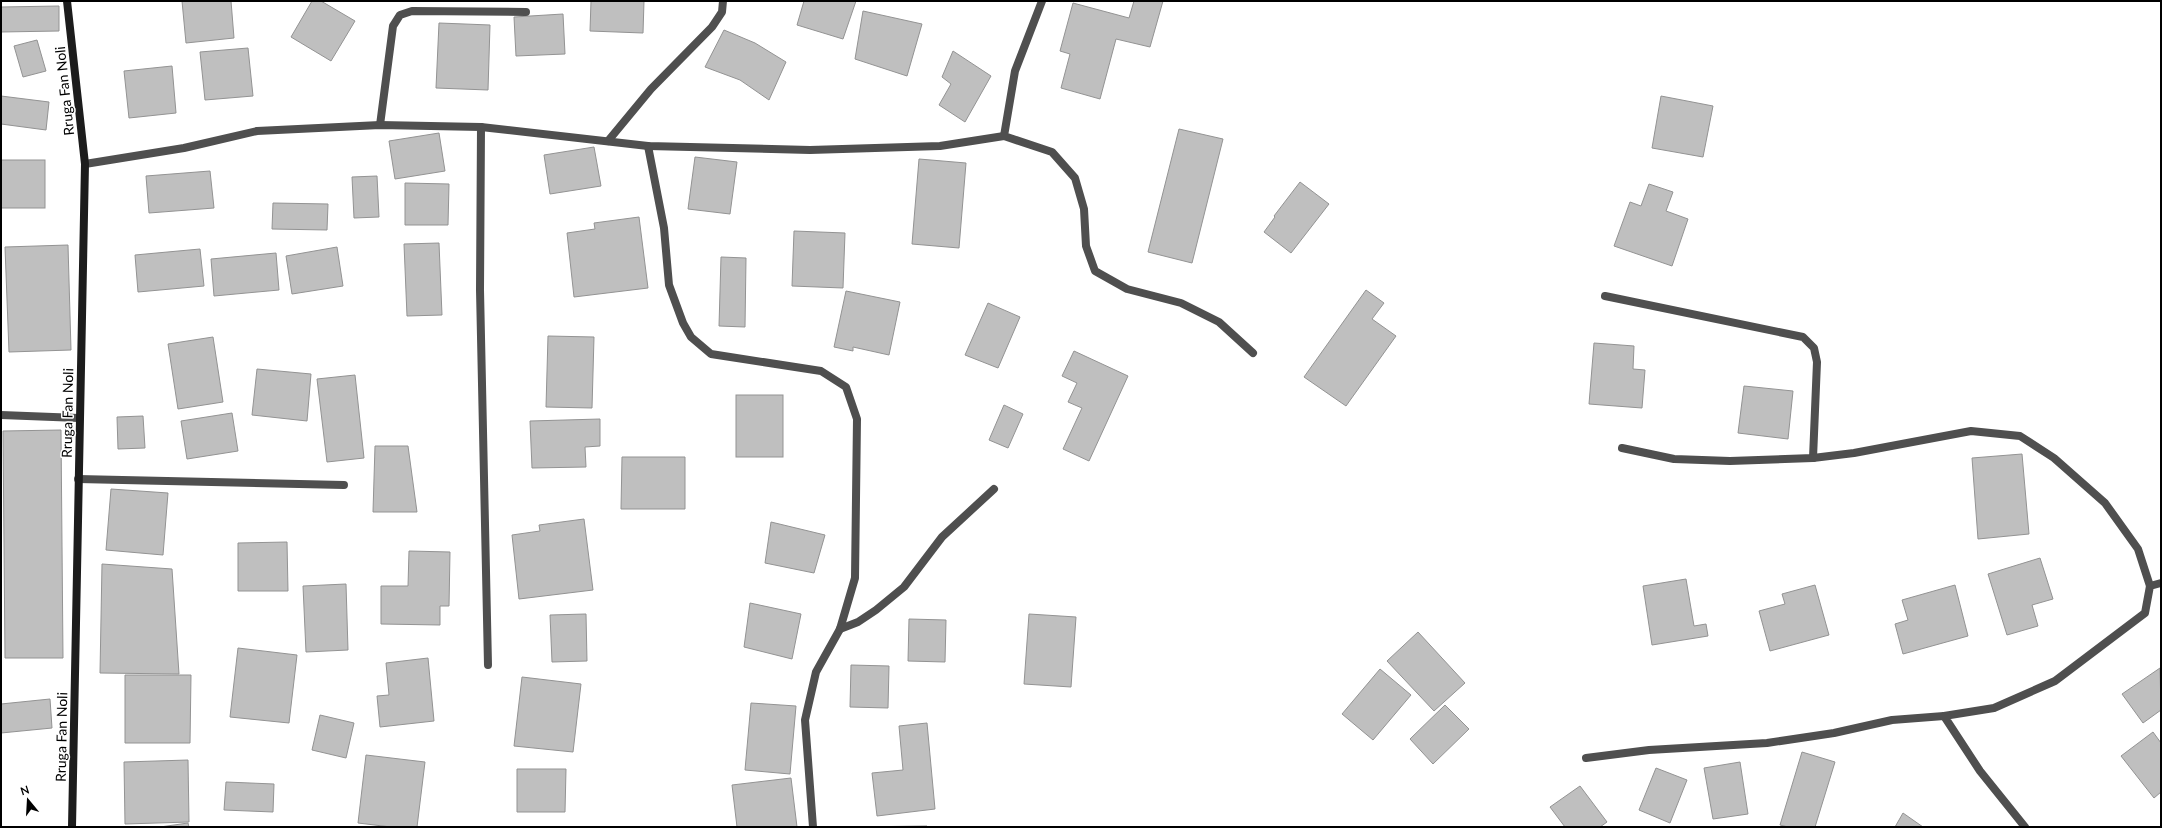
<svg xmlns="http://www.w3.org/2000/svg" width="2162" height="828" viewBox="0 0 2162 828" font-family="Lato,sans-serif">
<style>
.building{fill:#bfbfbf;stroke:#939393}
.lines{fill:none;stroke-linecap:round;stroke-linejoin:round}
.street{stroke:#4f4f4f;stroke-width:8}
.secondary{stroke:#1c1c1c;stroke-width:8}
.labels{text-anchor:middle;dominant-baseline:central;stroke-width:3;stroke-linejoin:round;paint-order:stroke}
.street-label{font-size:14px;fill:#000;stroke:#fff}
</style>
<rect width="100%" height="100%" fill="#fff"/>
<g class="building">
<polygon points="182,1 231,1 234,38 186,43"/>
<polygon points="312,1 321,1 355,21 331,61 291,37"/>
<polygon points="591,1 644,1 643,33 590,31"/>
<polygon points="804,1 856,1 843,39 797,25"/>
<polygon points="1134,1 1163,1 1150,47 1116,39 1100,99 1061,88 1070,54 1060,51 1073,3 1129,18"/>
<polygon points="59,6 59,31 1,32 1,7"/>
<polygon points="863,11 922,24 907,76 855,59"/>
<polygon points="563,14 565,54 516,56 514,17"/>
<polygon points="439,23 490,25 488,90 436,88"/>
<polygon points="724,30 755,43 786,62 769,100 740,80 705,67"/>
<polygon points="37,40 46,71 23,77 14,46"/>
<polygon points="248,48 253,96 205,100 200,52"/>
<polygon points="953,51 991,76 965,122 939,105 951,84 942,77"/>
<polygon points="172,66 176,113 129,118 124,71"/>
<polygon points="1,96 49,102 46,130 1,124"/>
<polygon points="1661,96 1713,106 1703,157 1652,148"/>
<polygon points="1179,129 1223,139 1192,263 1148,252"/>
<polygon points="439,133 445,171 395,179 389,141"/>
<polygon points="594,147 601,186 550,194 544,155"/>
<polygon points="695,157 737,162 730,214 688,209"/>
<polygon points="919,159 966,163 959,248 912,244"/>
<rect x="1" y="160" width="44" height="48"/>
<polygon points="210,171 214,208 149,213 146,176"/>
<polygon points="377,176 379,217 354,218 352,177"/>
<polygon points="1300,182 1329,204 1291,253 1264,232 1275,217 1274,216"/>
<polygon points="405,183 449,184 448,225 405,225"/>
<polygon points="1649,184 1673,192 1666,211 1688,219 1672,266 1614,246 1630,202 1641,206"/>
<polygon points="273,203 328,204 327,230 272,229"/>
<polygon points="639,217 648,288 574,297 567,233 595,229 594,223"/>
<polygon points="794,231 845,233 843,288 792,286"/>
<polygon points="439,243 442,315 407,316 404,244"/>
<polygon points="68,245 71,350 9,352 5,247"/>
<polygon points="337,247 343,286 292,294 286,256"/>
<polygon points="200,249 204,286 138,292 135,255"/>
<polygon points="276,253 279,290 214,296 211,259"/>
<polygon points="721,257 746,258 745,327 719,326"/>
<polygon points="1366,290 1384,303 1372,319 1396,336 1346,406 1304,377"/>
<polygon points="846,291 900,302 889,355 853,347 853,351 834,347"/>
<polygon points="988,303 1020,317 998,368 965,355"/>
<polygon points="548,336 594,337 592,408 546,407"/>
<polygon points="213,337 223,402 178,409 168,344"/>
<polygon points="1594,343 1634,346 1633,369 1645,370 1642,408 1589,404"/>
<polygon points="1074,351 1128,376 1089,461 1063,449 1082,408 1068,402 1077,383 1062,376"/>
<polygon points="257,369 311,374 307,421 252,415"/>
<polygon points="355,375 364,458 327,462 317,379"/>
<polygon points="1744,386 1793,391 1788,439 1738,433"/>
<rect x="736" y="395" width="47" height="62"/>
<polygon points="1004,405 1023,414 1008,448 989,440"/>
<polygon points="232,413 238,451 187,459 181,421"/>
<polygon points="143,416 145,448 118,449 117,417"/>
<polygon points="600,419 600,446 585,447 586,467 532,468 530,421"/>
<polygon points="61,430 63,658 5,658 3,431"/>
<polygon points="375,446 408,446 417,512 373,512"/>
<polygon points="2022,454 2029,534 1978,539 1972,458"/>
<polygon points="622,457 685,457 685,509 621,509"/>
<polygon points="111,489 168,493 163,555 106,550"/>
<polygon points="584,519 593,590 519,599 512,535 540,531 539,525"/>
<polygon points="771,522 825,535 814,573 765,563"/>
<polygon points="287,542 288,591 238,591 238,543"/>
<polygon points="409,551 450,552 449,606 440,606 440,625 381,624 381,586 408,586"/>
<polygon points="2040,558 2053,599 2032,605 2038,626 2007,635 1988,574"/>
<polygon points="102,564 172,569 179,674 100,673"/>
<polygon points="1686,579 1694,626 1706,624 1708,636 1652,645 1643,586"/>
<polygon points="346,584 348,650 306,652 303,586"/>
<polygon points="1815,585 1829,635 1770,651 1759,611 1785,604 1782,594"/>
<polygon points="1955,585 1968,636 1903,654 1895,624 1908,620 1902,600"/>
<polygon points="750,603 801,614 792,659 744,647"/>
<polygon points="586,614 587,661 552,662 550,615"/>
<polygon points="1029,614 1076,617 1071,687 1024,684"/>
<polygon points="909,619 946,620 945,662 908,661"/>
<polygon points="1418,632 1465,683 1434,711 1387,661"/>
<polygon points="238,648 297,655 289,723 230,717"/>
<polygon points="428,658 434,721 380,727 377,696 389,695 386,663"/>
<polygon points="851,665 889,666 888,708 850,707"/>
<polygon points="2160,668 2161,710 2143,723 2122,694"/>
<polygon points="1380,669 1411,695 1373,740 1342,714"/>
<polygon points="125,675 191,675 190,743 125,743"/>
<polygon points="522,677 581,684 573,752 514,746"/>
<polygon points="50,699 52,728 1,733 1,704"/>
<polygon points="751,703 796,706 790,774 745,770"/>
<polygon points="1445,705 1469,729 1433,764 1410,739"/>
<polygon points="320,715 354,723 346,758 312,750"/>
<polygon points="927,723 935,809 877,816 872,773 903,770 899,726"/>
<polygon points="2153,732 2161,743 2161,792 2154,798 2121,756"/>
<polygon points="1802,752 1835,762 1815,827 1788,827 1780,825"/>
<polygon points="366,755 425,762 417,827 391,827 358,823"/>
<polygon points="188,760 189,822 125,824 124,762"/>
<polygon points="1740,762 1748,814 1713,819 1704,768"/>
<polygon points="1656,768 1687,780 1670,823 1639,810"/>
<polygon points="517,769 566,769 565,812 517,812"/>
<polygon points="791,778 797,827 737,827 732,785"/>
<polygon points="226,782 274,784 273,812 224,810"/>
<polygon points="1580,786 1607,822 1600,827 1565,827 1550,807"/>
<polygon points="1903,813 1923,827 1895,827"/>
<polygon points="188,823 189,827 160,827"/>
<polygon points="927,826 927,827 855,827"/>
</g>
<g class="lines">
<g class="street">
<polyline points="1042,1 1015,71 1004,136 1052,152 1075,178 1084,209 1086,246 1095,271 1127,289 1181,303 1219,322 1253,353"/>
<polyline points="380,125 393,26 400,15 412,11 526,12"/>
<polyline points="481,127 480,290 488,665"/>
<polyline points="608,141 651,89 712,27 722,12 723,1"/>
<polyline points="648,146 664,228 669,285 683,323 691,337 711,354 821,371 846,387 857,419 855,578 840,629 816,672 805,720 813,827"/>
<polyline points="85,164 184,148 257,131 380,125 481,127 648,146 810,150 940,146 1004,136"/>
<polyline points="1605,296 1803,337 1814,348 1817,362 1813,458"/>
<polyline points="1,415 79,418"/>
<polyline points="1622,448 1674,459 1730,461 1813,458 1854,453 1971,431 2020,436 2054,458 2105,503 2138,549 2150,586"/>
<polyline points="78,479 344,485"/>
<polyline points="840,629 858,622 876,610 904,587 942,537 994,489"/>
<polyline points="1586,758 1649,750 1767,743 1834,733 1892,720 1944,716"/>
<polyline points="2025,827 1980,771 1944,716 1994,708 2055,681 2145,613 2150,586 2161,583"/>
</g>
<polyline class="secondary" points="67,1 85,164 72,827"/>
</g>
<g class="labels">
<g class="street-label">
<text transform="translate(64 91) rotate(-96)">Rruga Fan Noli</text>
<text transform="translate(67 413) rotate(-89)">Rruga Fan Noli</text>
<text transform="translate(61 737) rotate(-89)">Rruga Fan Noli</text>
</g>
</g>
<rect width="2162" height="828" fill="none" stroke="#000000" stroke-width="4"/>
<g transform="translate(28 800) rotate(342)" stroke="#ffffff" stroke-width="3" paint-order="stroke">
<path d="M0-3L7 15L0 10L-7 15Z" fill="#000000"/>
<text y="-6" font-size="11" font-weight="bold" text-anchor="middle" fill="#000000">N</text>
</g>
</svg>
